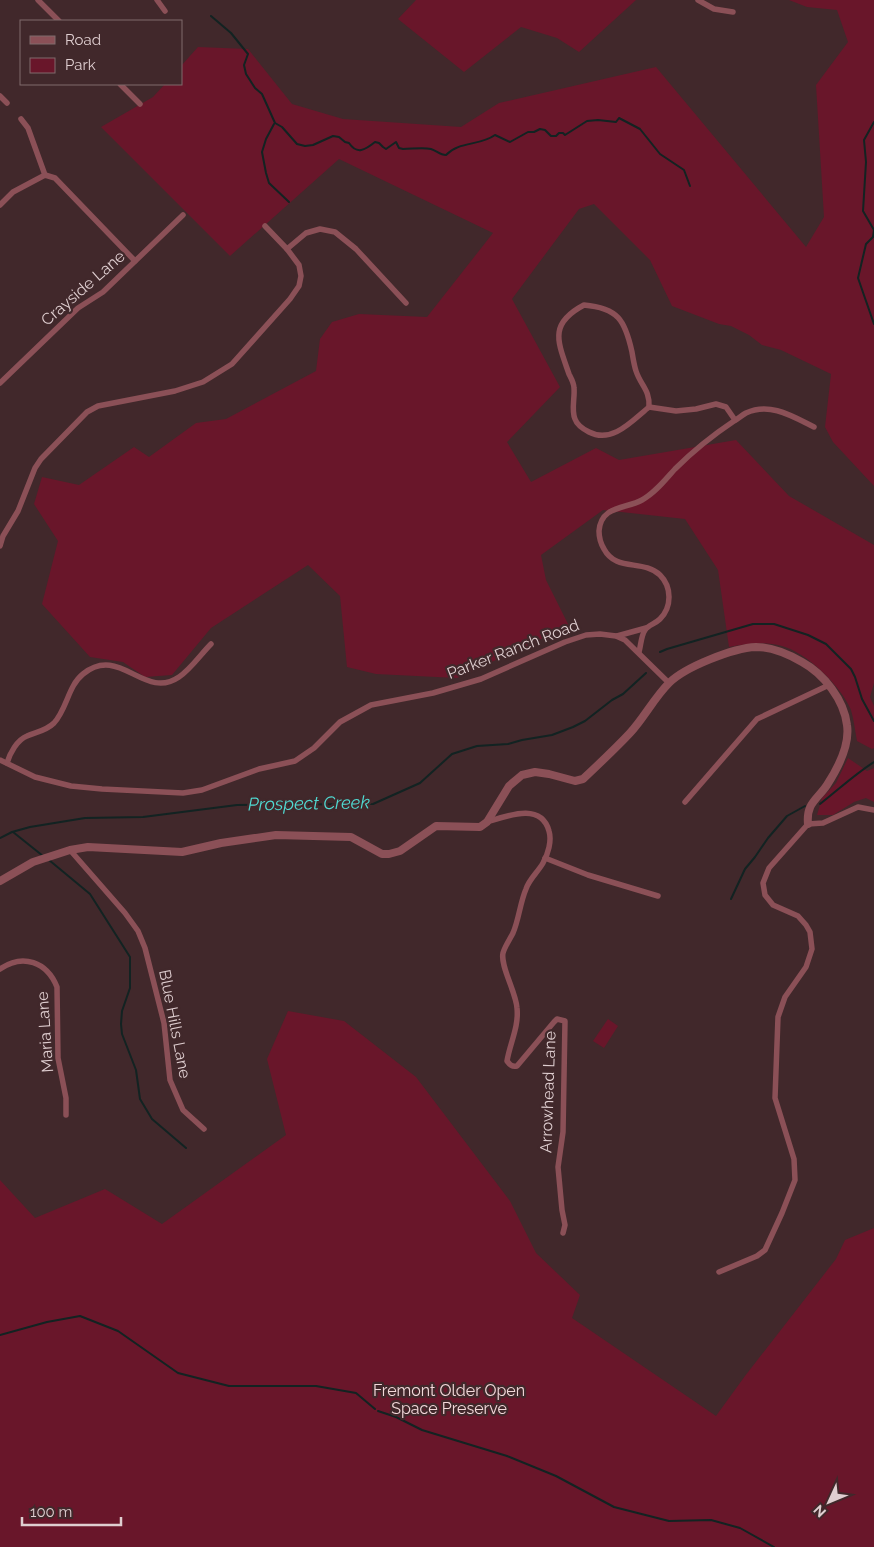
<svg xmlns="http://www.w3.org/2000/svg" width="874" height="1547" viewBox="0 0 874 1547" font-family="Raleway,sans-serif">
<style>
.green{fill:#69162a}
.lines{fill:none;stroke-linecap:round;stroke-linejoin:round}
.stream{stroke:#122322;stroke-width:2}
.minor{stroke:#8b5057;stroke-width:5.5}
.tertiary{stroke:#8b5057;stroke-width:8}
.labels{text-anchor:middle;dominant-baseline:central;stroke-width:4.5;stroke-linejoin:round;paint-order:stroke}
.street-label{font-size:16px;fill:#dfced0;stroke:#41282b}
.park-label{font-size:16px;fill:#f3d8da;stroke:#41282b}
.water-label{font-size:18px;font-style:italic;fill:#50dad2;stroke:#41282b}
</style>
<rect width="100%" height="100%" fill="#41282b"/>
<g class="green">
<polygon points="416,0 636,0 579,52 557,38 521,27 464,72 398,19"/>
<path d="M789,0H874V486L833,442L825,427L831,374L781,350L762,345L749,335L731,326L719,324L672,306L650,260L594,204L579,209L512,299L560,387L507,442L531,482L596,448L619,460L736,440L789,496L874,545V683L870,697L874,706V748L872,749L857,741C855,731 854,720 851,710C842,687 806,652 782,646C764,641 747,644 729,647L718,570L685,519L603,510L541,555L546,580L569,626L457,678L376,674L347,667L340,596L308,565L211,628L172,675L145,677L123,662L90,657L42,604L58,541L34,504L42,477L79,485L134,447L149,457L196,423L226,419L316,371L320,339L332,322L359,314L427,317L493,233L339,159L230,256L101,127L153,97L165,84H181V66L198,47L248,49L292,104L343,119L461,127L499,103L656,67L806,247L824,217L816,85L848,42L837,10L807,7Z"/>
<polygon points="848,758 867,771 874,768 874,802 866,798 854,802 833,815 817,815 822,798 836,783"/>
<polygon points="288,1011 344,1021 416,1077 510,1201 536,1253 580,1295 572,1318 716,1416 745,1376 836,1259 845,1240 874,1228 874,1547 0,1547 0,1180 35,1218 105,1189 162,1224 286,1135 267,1059"/>
<polygon points="608,1019 618,1026 604,1048 593,1041"/>
</g>
<g class="lines">
<g class="stream">
<path d="M211,16L231,33L248,54L244,65L246,74L255,88L262,94L275,123L282,127L297,144L305,146L313,145L333,136L339,137L345,142L349,143C357,155 365,150 375,142L379,143L383,147L386,149L396,142L399,148L403,149C412,149 423,147 431,149C437,151 440,155 446,155C459,141 480,146 495,135L510,142L528,132H534L540,129L545,130L551,136H556L559,133H563L565,135L587,121L598,120L616,122L619,118L640,129L660,154L684,170L690,186"/>
<polyline points="874,122 864,140 866,162 863,211 874,230 873,237 866,244 858,278 874,324"/>
<polyline points="274,124 266,139 262,152 266,173 269,183 289,202"/>
<polyline points="660,652 667,649 753,624 774,624 808,635 826,644 851,669 855,677 862,699 874,721"/>
<path d="M820,804C838,790 855,774 874,762"/>
<polyline points="13,832 43,856"/>
<polyline points="0,838 12,832 30,827 85,818 143,817 237,805 373,804 420,783 452,754 477,746 508,744 522,740 552,735 573,727 585,721 612,700 623,694 646,673"/>
<polyline points="49,860 90,894 130,957 130,988 122,1011 121,1024 122,1034 136,1070 140,1099 152,1119 186,1148"/>
<polyline points="731,899 745,869 755,857 768,838 787,816 805,806"/>
<polyline points="0,1335 47,1322 80,1316 118,1331 178,1373 229,1386 316,1386 356,1393 375,1409"/>
<polyline points="378,1411 396,1417 422,1430 507,1456 556,1476 614,1507 669,1521 711,1520 740,1528 774,1547"/>
</g>
<g class="minor">
<polyline points="38,0 59,21"/>
<polyline points="157,0 165,11"/>
<polyline points="698,0 714,9 733,12"/>
<polyline points="120,84 140,104"/>
<polyline points="0,96 7,103"/>
<polyline points="21,119 28,128 45,175"/>
<polyline points="0,205 13,192 45,175 55,178 135,261"/>
<polyline points="287,249 306,233 320,229 335,232 356,249 406,303"/>
<path d="M584,305C618,308 625,320 632,352C633,358 634,365 636,371C641,386 650,390 649,407C632,421 612,444 589,432C583,429 577,425 575,419C571,410 575,398 574,388C574,383 571,378 569,374C558,342 548,324 584,305Z"/>
<polyline points="0,383 78,308 103,292 183,215"/>
<polyline points="649,407 676,411 696,409 716,404 726,407 735,420"/>
<polyline points="0,546 3,536 18,511 35,468 41,459 87,412 98,406 175,391 203,382 232,364 290,299 299,286 301,276 299,265 287,249 265,226"/>
<polyline points="617,636 646,628"/>
<path d="M639,652C641,645 641,636 645,630C648,625 655,624 660,619C672,607 672,587 660,575C643,559 616,572 604,549C601,544 599,537 599,531C601,505 626,509 642,500C655,493 665,480 675,469C693,451 713,435 734,421C738,419 742,415 746,413C770,402 792,416 814,427"/>
<polyline points="0,760 35,777 71,786 102,789 183,793 202,790 259,769 295,761 314,748 340,722 371,705 433,693 481,679 565,642 586,635 600,634 616,636 625,640 669,683"/>
<path d="M7,763C10,753 17,740 27,736C36,732 46,731 54,723C67,709 68,686 83,674C120,644 144,701 179,677C190,670 201,654 211,644"/>
<polyline points="685,802 757,719 829,685"/>
<path d="M487,822C507,816 541,802 549,831C552,841 548,854 543,863C538,872 529,879 526,889C520,903 519,919 513,933C510,939 505,946 503,953C500,966 516,992 517,1008C519,1027 510,1043 507,1061C510,1065 512,1067 517,1066L554,1022L557,1019L565,1021L563,1132L558,1167L562,1210L565,1225L563,1233"/>
<polyline points="70,850 125,913 138,931 145,948 164,1023 170,1080 183,1110 204,1129"/>
<polyline points="545,858 588,875 658,896"/>
<path d="M0,969C23,953 47,962 57,987L58,1058L66,1098V1115"/>
<polyline points="719,1272 757,1256 765,1250 782,1213 795,1180 794,1159 775,1098 778,1017 785,997 806,967 812,949 810,932 806,925 798,916 773,905 765,895 763,883 769,868 808,824 823,823 858,807 874,810"/>
</g>
<path class="tertiary" d="M0,881L33,862L70,850L88,847L182,852L221,843L276,835L351,837L382,854H389L400,851L436,826L480,827L487,822L509,786L522,775L535,772L549,774L575,781L583,779C599,764 615,749 630,733C644,718 654,698 669,683C685,667 733,648 756,647C773,647 788,654 802,662C824,674 844,700 847,725C850,745 838,768 827,785C817,800 806,803 808,824"/>
</g>
<g class="labels">
<g class="street-label">
<text transform="translate(83 288) rotate(-41)">Crayside Lane</text>
<text transform="translate(513 649) rotate(-21)">Parker Ranch Road</text>
<text transform="translate(175 1024) rotate(79)">Blue Hills Lane</text>
<text transform="translate(45 1032) rotate(-94)">Maria Lane</text>
<text transform="translate(548 1092) rotate(-88)">Arrowhead Lane</text>
</g>
<g class="park-label">
<text x="449" y="1390">Fremont Older Open<tspan x="449" dy="18">Space Preserve</tspan></text>
</g>
<g class="water-label">
<text transform="translate(309 803) rotate(-1)">Prospect Creek</text>
</g>
</g>
<rect x="20" y="20" width="162" height="65" fill="#41282b" stroke="#806a6d"/>
<rect x="30" y="36" width="25" height="8" fill="#8b5057" stroke="#806a6d"/>
<text x="65" y="45" font-size="15" fill="#dfced0">Road</text>
<rect x="30" y="58" width="25" height="15" fill="#69162a" stroke="#806a6d"/>
<text x="65" y="70" font-size="15" fill="#dfced0">Park</text>
<g transform="translate(829 1502) rotate(226)" stroke="#41282b" stroke-width="4" paint-order="stroke">
<path d="M0-4L9 19L0 12L-9 19Z" fill="#dfced0"/>
<text y="-8" font-size="14" font-weight="bold" text-anchor="middle" fill="#dfced0">N</text>
</g>
<path d="M22 1517v8h99v-8" fill="none" stroke="#dfced0" stroke-width="2.5"/>
<text x="30" y="1517" font-size="15" fill="#dfced0" stroke="#41282b" stroke-width="4" paint-order="stroke">100 m</text>
</svg>
